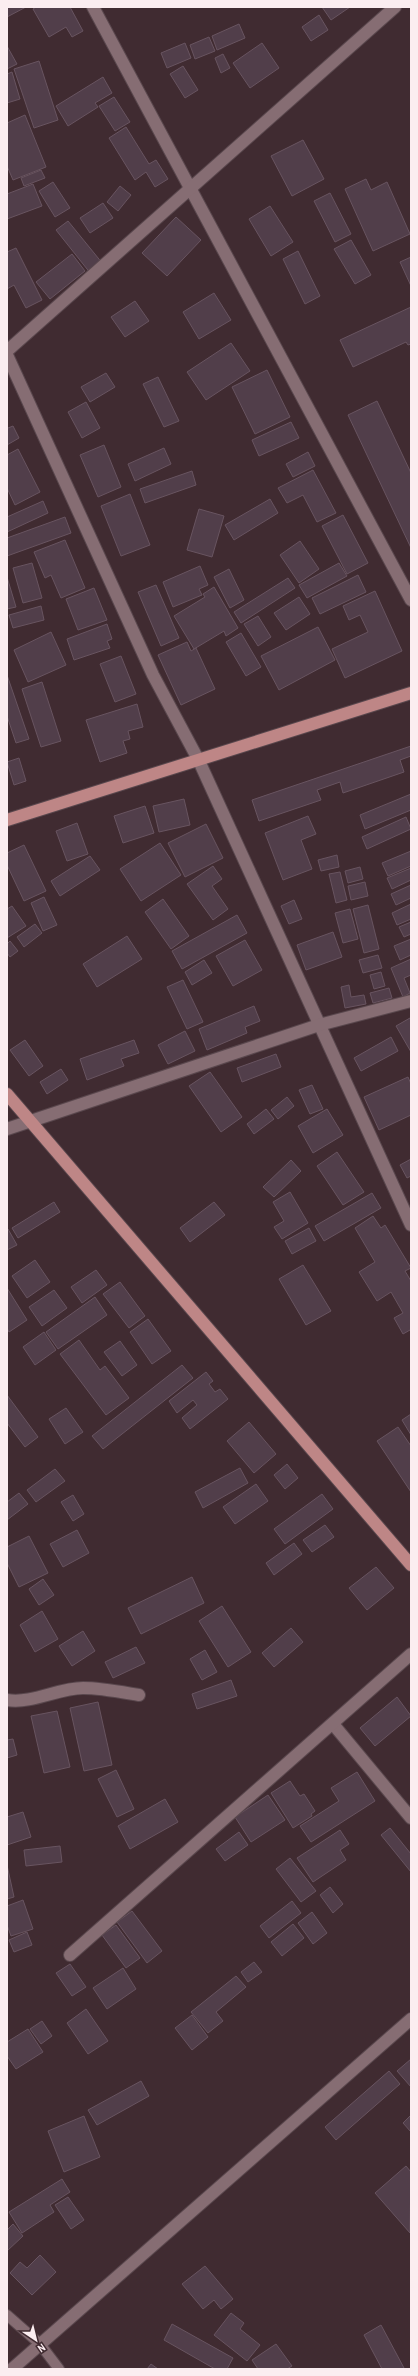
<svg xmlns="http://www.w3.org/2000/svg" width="418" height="2376" viewBox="0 0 418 2376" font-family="'Archivo Narrow',sans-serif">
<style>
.building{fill:#513e4a;stroke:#685460}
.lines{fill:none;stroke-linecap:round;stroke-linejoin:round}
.lane-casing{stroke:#59474d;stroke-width:12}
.street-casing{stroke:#59474d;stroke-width:14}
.primary-casing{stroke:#59474d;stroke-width:14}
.lane{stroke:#866d73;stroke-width:10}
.street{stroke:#866d73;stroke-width:12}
.primary{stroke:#be8686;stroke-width:12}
</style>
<rect width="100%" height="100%" fill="#402b31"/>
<g class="building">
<polygon points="7,7 26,7 7,17"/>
<polygon points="36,7 70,7 83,31 72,37 66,27 49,37 33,9"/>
<polygon points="322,7 350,7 331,20"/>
<polygon points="319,15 328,30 311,41 302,27"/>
<polygon points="239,24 245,38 217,50 212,36"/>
<polygon points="209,37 215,51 195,59 190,45"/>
<polygon points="185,43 191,58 167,68 161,53"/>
<polygon points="262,43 279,68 250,88 233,63"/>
<polygon points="7,46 17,64 7,69"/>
<polygon points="223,54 230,68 221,73 215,58"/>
<polygon points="39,61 58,120 34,128 14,69"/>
<polygon points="183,66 198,90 185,98 170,74"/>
<polygon points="12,72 20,99 7,103 7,74"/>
<polygon points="103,77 112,93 95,103 98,107 68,126 56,106"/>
<polygon points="114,97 130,122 115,131 99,106"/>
<polygon points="25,115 46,167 13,180 7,166 7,123"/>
<polygon points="126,127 149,164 156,160 168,179 155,187 146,172 135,180 109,138"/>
<polygon points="303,140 324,179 292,196 271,156"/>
<polygon points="41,170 45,178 24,186 21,178"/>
<polygon points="366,179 371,190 387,182 410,234 373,251 345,189"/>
<polygon points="53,182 70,208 55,217 39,191"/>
<polygon points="33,184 42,206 7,219 7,194"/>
<polygon points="120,186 131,195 118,211 107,202"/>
<polygon points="330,193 351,234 335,242 314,201"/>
<polygon points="103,203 113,218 90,233 80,218"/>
<polygon points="270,206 293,242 271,256 249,219"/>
<polygon points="176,217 201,240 167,276 142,253"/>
<polygon points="68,221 103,264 91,274 56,230"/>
<polygon points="351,240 371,275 355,284 334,249"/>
<polygon points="16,248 42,300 26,308 14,285 7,289 7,252"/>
<polygon points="298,251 320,296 305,304 283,259"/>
<polygon points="72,254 85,271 50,299 36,282"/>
<polygon points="411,257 411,286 400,262"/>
<polygon points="214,293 231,320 199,339 183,312"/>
<polygon points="135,301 149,321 125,337 111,317"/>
<polygon points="411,307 411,344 408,345 406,342 353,367 340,340"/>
<polygon points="231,343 250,371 206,400 187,372"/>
<polygon points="267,370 290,417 255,434 232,387"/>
<polygon points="106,373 115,387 90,402 81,387"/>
<polygon points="158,377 179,421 164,427 143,384"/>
<polygon points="377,401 411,473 411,548 348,415"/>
<polygon points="86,402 100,428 82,438 68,412"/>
<polygon points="291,422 299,438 259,456 252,440"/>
<polygon points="13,426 19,438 7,445 7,427 8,428"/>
<polygon points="104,445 121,487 98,497 80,455"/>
<polygon points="164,448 171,464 135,481 128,464"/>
<polygon points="18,449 40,492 15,505 7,488 7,455"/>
<polygon points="308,452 315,466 293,477 286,464"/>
<polygon points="313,470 336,513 317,522 303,495 287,503 278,488"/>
<polygon points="192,471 196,485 145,503 140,489"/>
<polygon points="130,494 150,545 121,556 101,506"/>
<polygon points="270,499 278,513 234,540 225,525"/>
<polygon points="43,501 48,513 7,532 7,517"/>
<polygon points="199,509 224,516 212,557 187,550"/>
<polygon points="343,515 368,563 347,574 322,526"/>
<polygon points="65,517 71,533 7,556 7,538"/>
<polygon points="65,540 85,588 61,598 51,575 45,578 34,552"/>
<polygon points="300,541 319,569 299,583 280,555"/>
<polygon points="32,563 42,598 23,603 13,568"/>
<polygon points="339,563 347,576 307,598 299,585"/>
<polygon points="200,566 208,585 199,589 202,595 173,607 163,582"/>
<polygon points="229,569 244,600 230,608 214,577"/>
<polygon points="358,575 366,592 320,614 312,598"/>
<polygon points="7,577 16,607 7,609"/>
<polygon points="288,578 295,588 241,623 234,612"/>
<polygon points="156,585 179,638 161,646 138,592"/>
<polygon points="214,587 238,628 226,636 224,631 194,649 174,616 205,597 203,594"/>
<polygon points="94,588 107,620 78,630 66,599"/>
<polygon points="375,591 402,651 345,678 332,649 368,632 360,615 349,620 343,606"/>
<polygon points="299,597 310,614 286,630 274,613"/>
<polygon points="41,606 44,620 13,628 9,615"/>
<polygon points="258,616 271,637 258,646 244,624"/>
<polygon points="107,624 112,639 107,641 110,648 74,660 67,639"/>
<polygon points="318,627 335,660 279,690 261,656"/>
<polygon points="51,632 66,665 28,682 14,650"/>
<polygon points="241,633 261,667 246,676 226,642"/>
<polygon points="187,642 191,651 196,648 215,689 181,705 158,655"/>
<polygon points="121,656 136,694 115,702 100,664"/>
<polygon points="7,675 29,739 16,743 7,716"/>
<polygon points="42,682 61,741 41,747 22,689"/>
<polygon points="137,704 143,727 128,731 130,739 123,741 127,753 100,762 86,720"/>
<polygon points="411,746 411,756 400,760 404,772 343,793 340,782 317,790 321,800 259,821 252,800"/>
<polygon points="19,758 26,781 14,785 7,762"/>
<polygon points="411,794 411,810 365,829 360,815"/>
<polygon points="184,799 190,825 159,832 153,806"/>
<polygon points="145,806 154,833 123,843 114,816"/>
<polygon points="308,816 316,834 301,840 312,869 283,880 265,833"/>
<polygon points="406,817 411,829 367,849 362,837"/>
<polygon points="77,823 88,854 67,861 56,831"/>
<polygon points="206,824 223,858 185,877 168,843"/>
<polygon points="160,843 181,875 141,901 120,869"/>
<polygon points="24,845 46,891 24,901 7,865 7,853"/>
<polygon points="411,851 411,866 388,876 382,863"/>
<polygon points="337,855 339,867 321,871 318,860"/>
<polygon points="90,856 100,870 60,896 51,881"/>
<polygon points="213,866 222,879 212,886 228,909 213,920 187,884"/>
<polygon points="360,867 363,879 348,883 345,871"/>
<polygon points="411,868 411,880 392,889 387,878"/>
<polygon points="340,872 347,900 336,903 329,874"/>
<polygon points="365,882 368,896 351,900 348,886"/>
<polygon points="411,885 411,898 396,905 391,894"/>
<polygon points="44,897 57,925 43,931 31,903"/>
<polygon points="163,899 189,936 171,949 145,912"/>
<polygon points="294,900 302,919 289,924 281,906"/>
<polygon points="411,904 411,919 397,925 392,913"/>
<polygon points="368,905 379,949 364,953 353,909"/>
<polygon points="12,906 26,926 7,938 7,909"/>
<polygon points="350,909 358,939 343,943 335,913"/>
<polygon points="237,915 247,933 182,969 172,951"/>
<polygon points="411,922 411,934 404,937 399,927"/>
<polygon points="35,924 42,933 24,947 17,937"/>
<polygon points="333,932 342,957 306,970 297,945"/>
<polygon points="127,936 142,959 97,987 83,964"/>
<polygon points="411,939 411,955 400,960 394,946"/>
<polygon points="245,940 262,970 233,986 216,956"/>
<polygon points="10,941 18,951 10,957 7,953 7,944"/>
<polygon points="378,955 382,968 363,973 359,960"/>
<polygon points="411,959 411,975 404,978 410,993 403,997 391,968"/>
<polygon points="204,960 212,973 192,985 185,972"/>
<polygon points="381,972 385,986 374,989 370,975"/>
<polygon points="183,980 203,1022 187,1029 167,987"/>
<polygon points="349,985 351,997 364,995 366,1004 345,1008 341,987"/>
<polygon points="389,988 392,998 373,1003 370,993"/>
<polygon points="254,1006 260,1021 245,1027 247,1033 207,1050 199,1029"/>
<polygon points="410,1018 411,1021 411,1052 396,1026"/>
<polygon points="185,1031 195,1051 168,1064 158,1045"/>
<polygon points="391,1037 398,1051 361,1071 354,1058"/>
<polygon points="25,1040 43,1066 29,1076 10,1050"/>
<polygon points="134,1040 139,1053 121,1059 124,1066 87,1080 80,1059"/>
<polygon points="276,1054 281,1067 242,1082 237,1068"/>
<polygon points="61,1069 68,1080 47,1094 40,1082"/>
<polygon points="210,1072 242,1117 221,1132 189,1086"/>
<polygon points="408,1077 411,1084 411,1115 379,1130 364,1097"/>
<polygon points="312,1085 323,1109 310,1114 299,1090"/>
<polygon points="287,1097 294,1106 278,1119 271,1110"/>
<polygon points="266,1109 274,1119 254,1134 247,1124"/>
<polygon points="327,1109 343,1135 313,1153 298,1126"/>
<polygon points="337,1152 364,1192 343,1205 317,1166"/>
<polygon points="411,1159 411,1176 407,1178 400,1165"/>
<polygon points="291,1160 301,1171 274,1197 263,1187"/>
<polygon points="290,1192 308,1223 282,1239 274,1227 284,1221 273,1202"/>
<polygon points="372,1193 381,1208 324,1241 315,1226"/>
<polygon points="54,1202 60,1212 18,1238 12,1228"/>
<polygon points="214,1202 225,1215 190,1242 180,1228"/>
<polygon points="373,1216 381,1228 385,1225 411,1268 405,1271 411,1281 411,1331 410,1330 403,1334 394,1318 403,1313 391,1292 377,1301 359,1272 375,1262 355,1228"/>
<polygon points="309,1228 316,1241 292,1254 285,1241"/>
<polygon points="8,1229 17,1245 7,1250 7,1230"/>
<polygon points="35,1260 50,1282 27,1298 12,1276"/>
<polygon points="303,1265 331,1311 306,1325 279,1279"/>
<polygon points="96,1270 107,1285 82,1303 71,1287"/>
<polygon points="120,1282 145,1316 129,1328 103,1294"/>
<polygon points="7,1288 27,1320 9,1332 7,1328"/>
<polygon points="54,1290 67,1308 42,1326 29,1307"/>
<polygon points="95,1297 107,1315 58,1349 46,1332"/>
<polygon points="148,1319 171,1351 152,1364 130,1332"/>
<polygon points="44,1332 56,1350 35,1365 23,1347"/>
<polygon points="79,1340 100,1370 105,1366 129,1398 106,1415 60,1354"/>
<polygon points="120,1341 137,1365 122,1376 104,1352"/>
<polygon points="182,1365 193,1378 103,1449 92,1436"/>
<polygon points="206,1372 213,1381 209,1384 215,1392 220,1389 228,1399 190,1429 182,1418 197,1405 193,1400 177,1413 169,1401"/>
<polygon points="7,1395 38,1437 25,1447 7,1423"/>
<polygon points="66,1408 83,1432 65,1444 49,1419"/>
<polygon points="411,1414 411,1435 402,1420"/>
<polygon points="249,1422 276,1454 254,1473 227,1441"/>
<polygon points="398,1427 411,1446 411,1492 377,1441"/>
<polygon points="287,1464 298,1478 285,1489 274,1475"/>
<polygon points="240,1468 248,1483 203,1508 195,1492"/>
<polygon points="55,1469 65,1481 36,1502 27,1490"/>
<polygon points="256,1484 268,1501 235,1524 223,1507"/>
<polygon points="19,1493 28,1504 7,1520 7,1502"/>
<polygon points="322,1494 333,1509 285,1544 274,1529"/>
<polygon points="73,1495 84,1514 73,1521 61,1502"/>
<polygon points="325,1525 334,1537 312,1552 303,1540"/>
<polygon points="77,1530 89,1553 63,1567 50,1544"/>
<polygon points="29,1536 48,1573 19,1587 7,1563 7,1547"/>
<polygon points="294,1543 302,1554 274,1575 266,1563"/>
<polygon points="376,1567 394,1588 367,1610 349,1588"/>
<polygon points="192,1577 204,1603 141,1634 128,1608"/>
<polygon points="43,1579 54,1595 39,1605 29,1589"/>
<polygon points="222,1606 251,1652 228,1667 199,1621"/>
<polygon points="42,1611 58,1639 35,1652 20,1625"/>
<polygon points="291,1628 303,1642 274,1667 262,1653"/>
<polygon points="83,1631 95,1651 72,1666 59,1646"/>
<polygon points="136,1647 145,1663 113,1678 105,1662"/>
<polygon points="205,1650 217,1672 202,1680 190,1659"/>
<polygon points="231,1680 237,1696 197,1709 192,1694"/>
<polygon points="397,1697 411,1716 375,1746 360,1728"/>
<polygon points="98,1702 112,1765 84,1771 70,1708"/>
<polygon points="57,1711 70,1767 44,1773 31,1716"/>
<polygon points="13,1739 17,1755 7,1758 7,1740"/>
<polygon points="116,1770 134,1809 117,1817 98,1779"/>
<polygon points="357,1772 375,1801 311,1842 300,1826 339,1801 331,1788"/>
<polygon points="290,1781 300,1796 304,1794 315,1811 311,1814 312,1816 293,1828 271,1793"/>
<polygon points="268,1795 285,1820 251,1842 235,1817"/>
<polygon points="165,1799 178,1822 130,1849 118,1826"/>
<polygon points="23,1812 31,1837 7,1845 7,1817"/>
<polygon points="390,1828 411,1854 411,1872 381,1835"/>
<polygon points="340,1830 349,1844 340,1850 346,1860 313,1882 297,1858"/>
<polygon points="239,1832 248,1845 225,1861 216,1849"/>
<polygon points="60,1846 62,1862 26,1866 24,1850"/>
<polygon points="290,1858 316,1891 301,1902 276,1869"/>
<polygon points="7,1865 14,1897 7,1899"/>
<polygon points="330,1887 343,1904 333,1913 320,1895"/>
<polygon points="23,1900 33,1929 11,1936 7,1925 7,1906"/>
<polygon points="292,1901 301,1913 269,1938 260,1926"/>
<polygon points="132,1911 162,1951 147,1963 117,1922"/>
<polygon points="312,1912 327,1933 313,1944 298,1923"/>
<polygon points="293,1924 304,1938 282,1956 271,1942"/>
<polygon points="116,1925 140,1958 126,1968 102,1935"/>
<polygon points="27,1932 32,1945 14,1952 9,1940"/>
<polygon points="254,1962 262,1972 248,1982 241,1972"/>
<polygon points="70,1964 86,1987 72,1996 56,1973"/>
<polygon points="123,1968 136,1989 107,2009 93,1988"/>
<polygon points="236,1976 246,1987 216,2012 223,2021 208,2033 191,2012"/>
<polygon points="86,2009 108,2041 88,2054 67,2023"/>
<polygon points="192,2015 208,2037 192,2050 175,2028"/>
<polygon points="42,2021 52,2036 41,2044 30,2029"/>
<polygon points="28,2029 43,2052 16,2069 7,2056 7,2042"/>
<polygon points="411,2059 411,2087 397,2071"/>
<polygon points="389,2071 400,2084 336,2140 325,2127"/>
<polygon points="141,2081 149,2096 97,2125 88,2110"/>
<polygon points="411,2115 411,2132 403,2123"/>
<polygon points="84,2116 100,2157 64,2172 48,2131"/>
<polygon points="406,2166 411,2172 410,2233 375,2193"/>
<polygon points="62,2179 70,2192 50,2205 54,2212 22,2233 9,2212"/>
<polygon points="68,2197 84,2220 71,2229 55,2205"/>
<polygon points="13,2224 23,2236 7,2251 7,2230"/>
<polygon points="40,2255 56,2272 32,2295 10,2273 20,2262 27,2268"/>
<polygon points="205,2266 233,2299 221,2309 214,2300 203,2309 182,2284"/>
<polygon points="231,2313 244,2323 240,2329 260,2345 247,2361 214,2335"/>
<polygon points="172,2324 233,2358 227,2369 215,2369 164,2340"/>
<polygon points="381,2325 404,2368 401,2369 382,2369 364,2335"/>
<polygon points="276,2344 292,2366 287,2369 258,2369 252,2360"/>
<polygon points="151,2364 158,2369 147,2369"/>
</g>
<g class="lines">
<g class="lane-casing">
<polyline id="lane" points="7,2315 40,2344 59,2369"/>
</g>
<g class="street-casing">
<g id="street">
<polyline points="93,7 411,600"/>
<polyline points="7,351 395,7"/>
<polyline points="7,355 153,675 199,761 411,1225"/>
<polyline points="7,1129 319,1025 411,1001"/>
<path d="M7,1700C33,1704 58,1688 83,1688C101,1688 121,1692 139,1695"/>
<polyline points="333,1724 411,1818"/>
<polyline points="70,1955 411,1654"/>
<polyline points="12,2369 411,2019"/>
</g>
</g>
<g class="primary-casing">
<g id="primary">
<polyline points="7,820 411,693"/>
<polyline points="7,1094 411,1565"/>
</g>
</g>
<use href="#lane" class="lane"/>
<use href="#street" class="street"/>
<use href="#primary" class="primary"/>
</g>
<rect width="418" height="2376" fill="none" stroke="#fbedf0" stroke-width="16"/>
<g transform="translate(36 2340) rotate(145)" stroke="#402b31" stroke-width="3" paint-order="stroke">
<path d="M0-3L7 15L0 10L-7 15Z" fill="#fbedf0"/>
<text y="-6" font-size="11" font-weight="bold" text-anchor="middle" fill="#fbedf0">N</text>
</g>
</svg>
